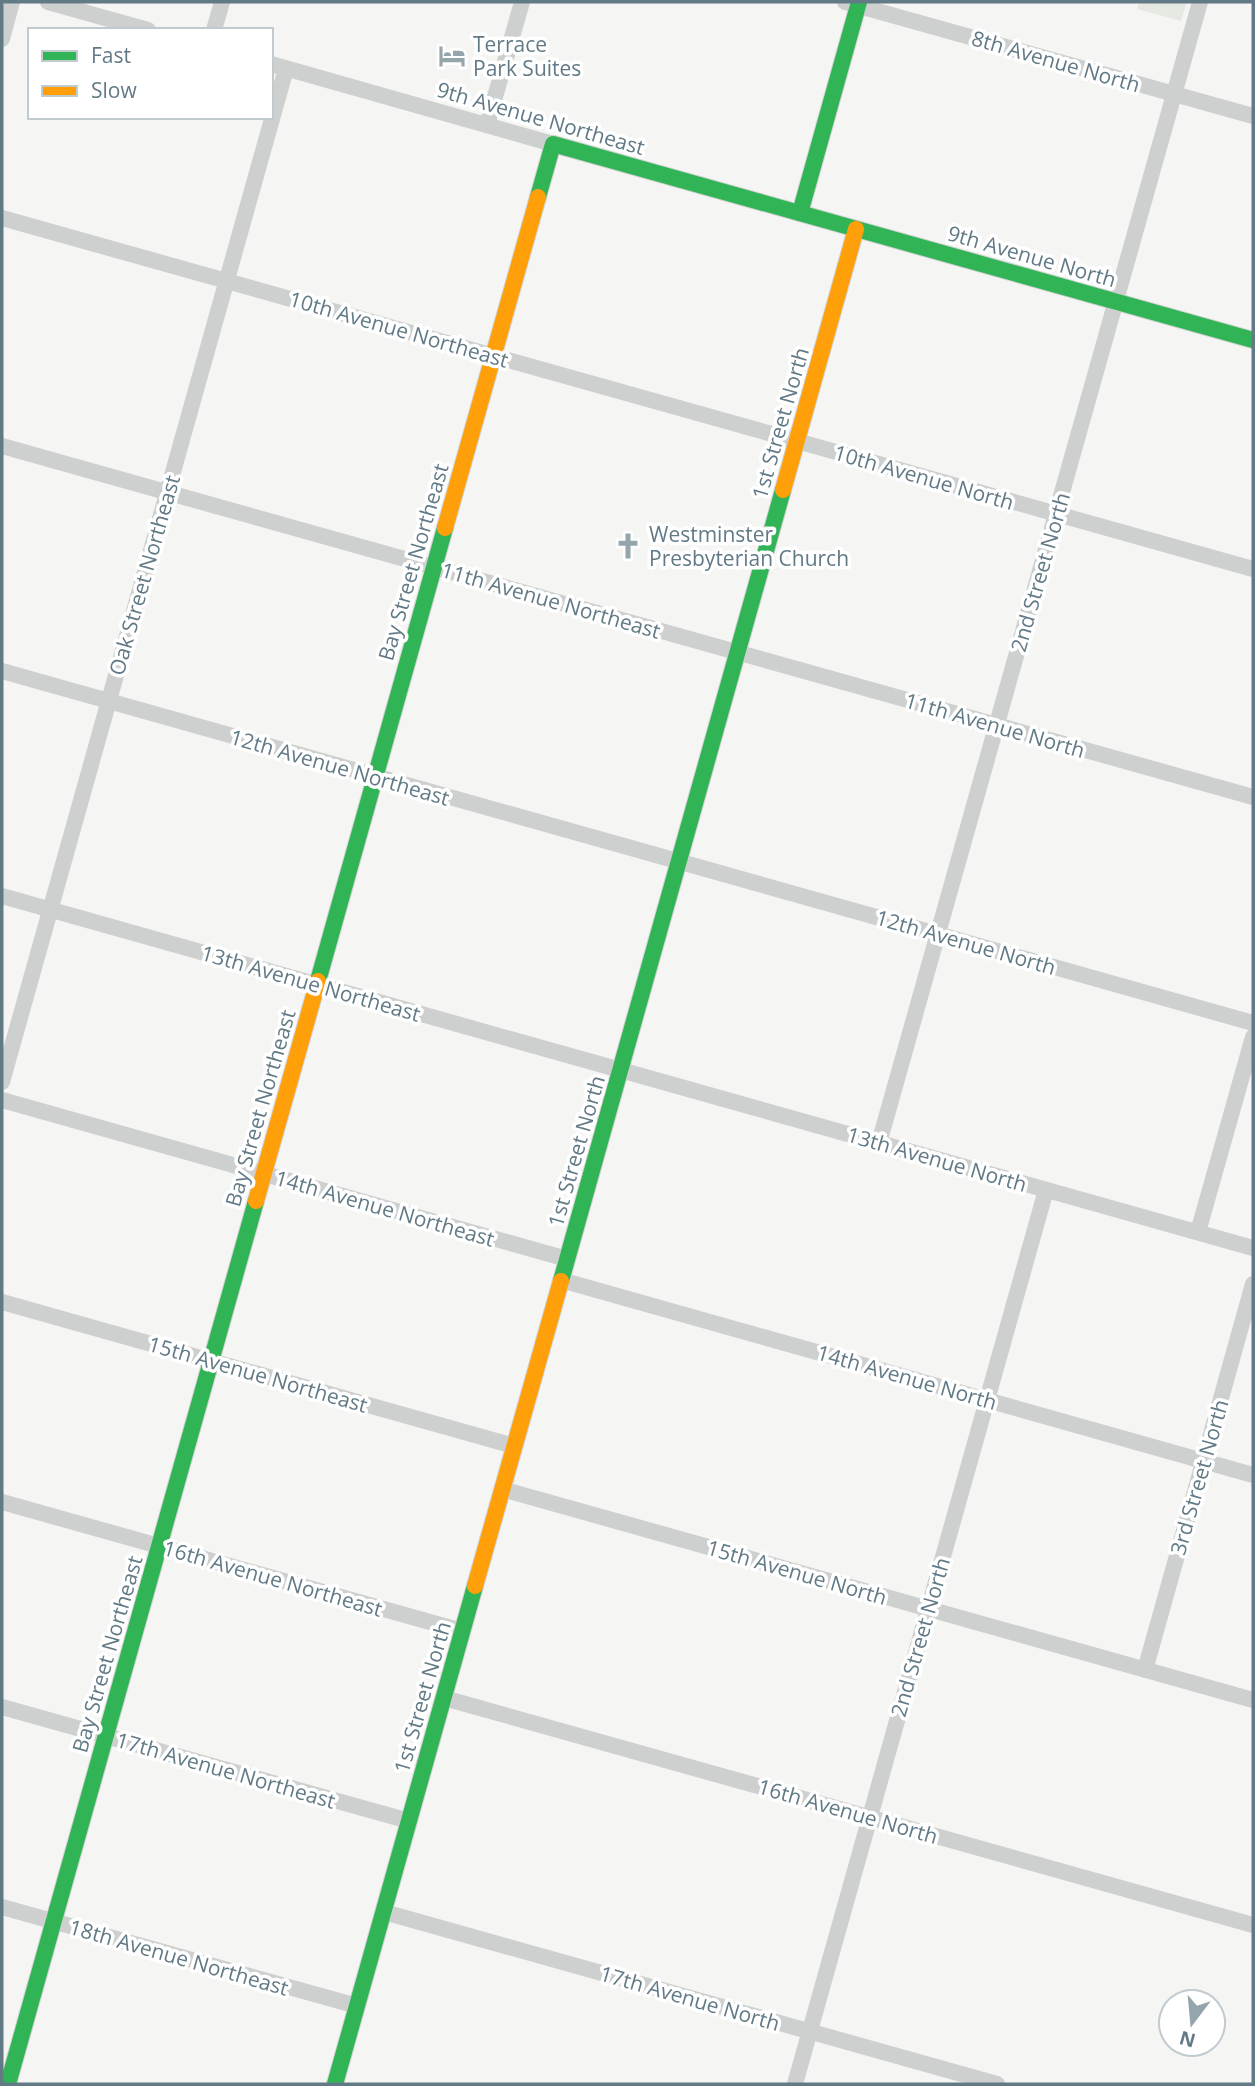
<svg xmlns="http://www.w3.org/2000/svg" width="1255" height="2086" viewBox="0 0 1255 2086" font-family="'Open Sans',sans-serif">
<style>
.green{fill:#e5e9e1}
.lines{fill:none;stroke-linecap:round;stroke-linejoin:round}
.fast-casing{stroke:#d1d3d3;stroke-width:18}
.slow-casing{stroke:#d1d3d3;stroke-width:18}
.street{stroke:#ced0d0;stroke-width:16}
.fast{stroke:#30b455;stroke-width:16}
.slow{stroke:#ff9f0a;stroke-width:16}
.labels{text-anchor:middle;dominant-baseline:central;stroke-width:7;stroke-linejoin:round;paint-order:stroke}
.poi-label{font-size:21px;fill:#627a86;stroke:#fff;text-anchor:start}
.street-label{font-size:21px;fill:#627a86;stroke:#fff}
</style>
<rect width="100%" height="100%" fill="#f5f5f3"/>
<polygon class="green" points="1139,2 1187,2 1181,21 1137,9"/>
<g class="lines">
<g class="fast-casing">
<g id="fast">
<polyline points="538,197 553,144 1253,340"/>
<polyline points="800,213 859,2"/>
<polyline points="318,981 445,528"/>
<polyline points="561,1281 783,490"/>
<polyline points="8,2084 256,1201"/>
<polyline points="335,2084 475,1586"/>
</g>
</g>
<g class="slow-casing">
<g id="slow">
<polyline points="783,490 856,229"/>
<polyline points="445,528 538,197"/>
<polyline points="256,1201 318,981"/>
<polyline points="475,1586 561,1281"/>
</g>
</g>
<g class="street">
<polyline points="48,2 148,30"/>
<polyline points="845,2 1253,116"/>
<polyline points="214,30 222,2"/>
<polyline points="2,39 12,2"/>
<polyline points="271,64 553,144"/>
<polyline points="487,125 522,2"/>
<polyline points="2,218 1253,569"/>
<polyline points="2,446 1253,797"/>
<polyline points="2,671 1253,1023"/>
<polyline points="2,896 1253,1248"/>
<polyline points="2,1082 286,69"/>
<polyline points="2,1100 567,1259"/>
<polyline points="879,1143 1200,2"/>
<polyline points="1198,1232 1253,1037"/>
<polyline points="561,1280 1253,1475"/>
<polyline points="2,1302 514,1446"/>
<polyline points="502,1489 1253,1700"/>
<polyline points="2,1502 462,1631"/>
<polyline points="1145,1670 1253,1284"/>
<polyline points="444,1698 1253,1925"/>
<polyline points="2,1707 409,1821"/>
<polyline points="2,1907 357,2006"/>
<polyline points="384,1912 997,2084"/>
<polyline points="795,2084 1046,1190"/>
</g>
<use href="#fast" class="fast"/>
<use href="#slow" class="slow"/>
</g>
<defs>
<g id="hotel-bare" transform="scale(2.1)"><path d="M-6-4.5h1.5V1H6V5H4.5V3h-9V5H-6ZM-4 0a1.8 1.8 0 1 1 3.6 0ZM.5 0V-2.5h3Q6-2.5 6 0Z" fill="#95a5ac" stroke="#fff" stroke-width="2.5" paint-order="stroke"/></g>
<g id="church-bare" transform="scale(2.1)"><path d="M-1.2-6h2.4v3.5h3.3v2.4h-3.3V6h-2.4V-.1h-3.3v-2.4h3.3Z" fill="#95a5ac" stroke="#fff" stroke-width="2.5" paint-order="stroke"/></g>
</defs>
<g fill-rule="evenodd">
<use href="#hotel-bare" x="452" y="56"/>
<use href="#church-bare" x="628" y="546"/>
</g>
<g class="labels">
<g class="poi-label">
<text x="473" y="44">Terrace<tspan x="473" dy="24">Park Suites</tspan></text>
<text x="649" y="534">Westminster<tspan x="649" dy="24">Presbyterian Church</tspan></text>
</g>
<g class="street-label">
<text transform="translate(1056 61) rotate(16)">8th Avenue North</text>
<text transform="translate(541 118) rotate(16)">9th Avenue Northeast</text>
<text transform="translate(1032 256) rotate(16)">9th Avenue North</text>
<text transform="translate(399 329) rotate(16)">10th Avenue Northeast</text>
<text transform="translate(780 423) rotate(-74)">1st Street North</text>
<text transform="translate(924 477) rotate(16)">10th Avenue North</text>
<text transform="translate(413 562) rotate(-74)">Bay Street Northeast</text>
<text transform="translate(1040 572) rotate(-74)">2nd Street North</text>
<text transform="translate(144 575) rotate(-74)">Oak Street Northeast</text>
<text transform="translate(551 600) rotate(16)">11th Avenue Northeast</text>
<text transform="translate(995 725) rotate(16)">11th Avenue North</text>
<text transform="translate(340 767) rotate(16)">12th Avenue Northeast</text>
<text transform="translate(966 942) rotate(16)">12th Avenue North</text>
<text transform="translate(311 983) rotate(16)">13th Avenue Northeast</text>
<text transform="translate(260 1108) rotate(-74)">Bay Street Northeast</text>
<text transform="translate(576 1151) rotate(-74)">1st Street North</text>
<text transform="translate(937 1159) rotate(16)">13th Avenue North</text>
<text transform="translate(385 1208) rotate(16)">14th Avenue Northeast</text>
<text transform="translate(258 1374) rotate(16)">15th Avenue Northeast</text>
<text transform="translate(907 1377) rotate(16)">14th Avenue North</text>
<text transform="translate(1199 1477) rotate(-74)">3rd Street North</text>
<text transform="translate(797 1572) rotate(16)">15th Avenue North</text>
<text transform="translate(273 1578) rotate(16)">16th Avenue Northeast</text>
<text transform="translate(920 1637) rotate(-74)">2nd Street North</text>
<text transform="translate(107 1654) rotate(-74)">Bay Street Northeast</text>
<text transform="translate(422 1697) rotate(-74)">1st Street North</text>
<text transform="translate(226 1770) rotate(16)">17th Avenue Northeast</text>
<text transform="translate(848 1811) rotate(16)">16th Avenue North</text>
<text transform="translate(179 1957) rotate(16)">18th Avenue Northeast</text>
<text transform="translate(690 1998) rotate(16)">17th Avenue North</text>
</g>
</g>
<rect width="1255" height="2086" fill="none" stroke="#627a86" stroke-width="7"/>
<rect x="28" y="28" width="245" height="91" fill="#ffffff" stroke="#c0cacf" stroke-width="2"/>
<rect x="42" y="51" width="35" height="10" fill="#30b455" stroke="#c0cacf" stroke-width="2"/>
<text x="91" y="63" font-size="21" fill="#627a86">Fast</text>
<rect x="42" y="86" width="35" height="10" fill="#ff9f0a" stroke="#c0cacf" stroke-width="2"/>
<text x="91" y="98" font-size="21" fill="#627a86">Slow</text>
<g transform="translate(1192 2023) rotate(196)"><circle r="33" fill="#ffffff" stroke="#c0cacf" stroke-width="2"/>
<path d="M0-5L12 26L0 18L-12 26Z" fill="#95a5ac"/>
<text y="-10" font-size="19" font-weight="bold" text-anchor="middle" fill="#627a86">N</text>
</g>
</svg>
